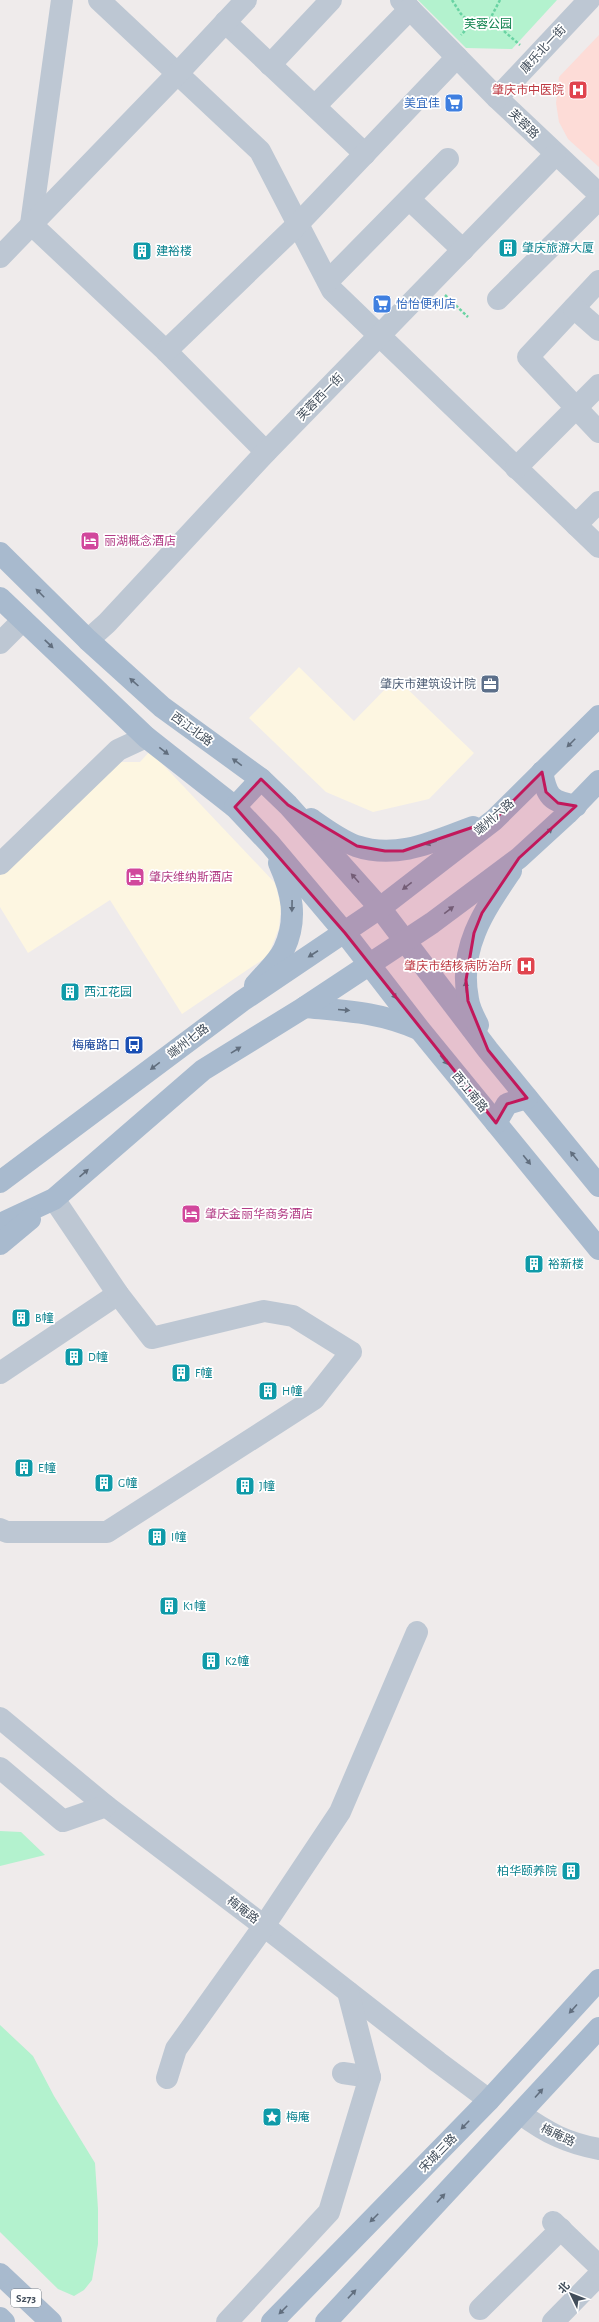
<svg xmlns="http://www.w3.org/2000/svg" width="599" height="2322" viewBox="0 0 599 2322" font-family="'Alegreya Sans','Noto Sans SC',sans-serif">
<style>
.commercial{fill:#fdf6e1}
.medical{fill:#fddcd7}
.green{fill:#b3f2ce}
.lines{fill:none;stroke-linecap:round;stroke-linejoin:round}
.path{stroke:#69d3a3;stroke-width:2.5;stroke-dasharray:3 2;stroke-linecap:butt}
.minor{stroke:#bdc7d3;stroke-width:22}
.major{stroke:#a8bace;stroke-width:22}
.oneway{fill:#616e7e}
.marked{fill:#c2185b;fill-opacity:0.2;stroke:#c2185b;stroke-width:3;stroke-linejoin:round}
.labels{text-anchor:middle;dominant-baseline:central;stroke-width:3.5;stroke-linejoin:round;paint-order:stroke}
.shield{fill:#fff;stroke:#7b838c;stroke-width:1}
.shield-label{font-size:11px;font-weight:bold;fill:#424e5b}
.park-label{font-size:12px;fill:#0d814c;stroke:#fff}
.street-label{font-size:12px;fill:#424e5b;stroke:#fff}
.health-label{font-size:12px;fill:#be3a42;stroke:#fff;text-anchor:end}
.shop-label{font-size:12px;fill:#366cbe;stroke:#fff;text-anchor:end}
.culture-label{font-size:12px;fill:#0d838f;stroke:#fff;text-anchor:start}
.hotel-label{font-size:12px;fill:#b23c85;stroke:#fff;text-anchor:start}
.service-label{font-size:12px;fill:#4e5e75;stroke:#fff;text-anchor:end}
.transit-label{font-size:12px;fill:#164399;stroke:#fff;text-anchor:end}
</style>
<rect width="100%" height="100%" fill="#efebeb"/>
<g class="commercial">
<polygon points="299,667 354,721 396,678 474,753 429,799 373,812 326,792 249,718"/>
<polygon points="150,751 275,883 281,906 279,928 268,956 182,1014 110,900 28,953 0,907 0,872 113,762 140,762"/>
</g>
<polygon class="medical" points="599,35 599,167 568,139 559,122 556,103 559,77"/>
<g class="green">
<polygon points="418,0 557,0 512,49 466,48"/>
<polygon points="0,1831 21,1832 45,1855 0,1866"/>
<polygon points="0,2025 33,2056 54,2096 95,2163 98,2209 98,2244 92,2280 84,2290 74,2296 58,2289 0,2232"/>
</g>
<g class="lines">
<g class="path">
<polyline points="452,0 461,14 471,24 461,35"/>
<polyline points="500,0 490,19 520,45"/>
<polyline points="471,24 490,19"/>
<polyline points="445,295 468,317"/>
</g>
<g class="minor">
<polyline points="62,0 31,224 166,351 266,452"/>
<polyline points="99,0 260,151 332,290 599,547"/>
<polyline points="401,0 497,98 599,194"/>
<polyline points="225,22 365,154"/>
<polyline points="270,65 331,0"/>
<polyline points="497,98 589,0"/>
<polyline points="315,106 410,9"/>
<polyline points="409,199 463,250"/>
<polyline points="0,257 178,73 246,0"/>
<polyline points="328,281 448,159"/>
<polyline points="599,281 528,357 599,432"/>
<polyline points="498,299 599,199"/>
<polyline points="574,308 599,330"/>
<polyline points="166,351 298,224 457,57"/>
<polyline points="516,468 599,385"/>
<polyline points="576,525 599,502"/>
<polyline points="88,640 107,623 266,452 555,155"/>
<polyline points="0,643 23,620"/>
<polyline points="0,864 118,750 146,737"/>
<polyline points="0,1373 118,1294"/>
<polyline points="0,1529 7,1532 107,1532 314,1399 351,1352 293,1316 264,1311 152,1338 118,1294 54,1199"/>
<polyline points="0,1718 106,1806 264,1926 438,2062 489,2100"/>
<polyline points="0,1768 63,1821 106,1806"/>
<polyline points="343,2073 370,2077"/>
<polyline points="167,2078 176,2049 264,1926 340,1812 417,1632"/>
<path d="M521,2114C547,2133 567,2143 599,2149"/>
<polyline points="553,2222 599,2266"/>
<polyline points="480,2309 561,2229"/>
<polyline points="227,2322 329,2212 370,2077 348,1992"/>
<polyline points="553,2322 599,2275"/>
</g>
<g class="major">
<polyline points="0,553 88,640 162,707 261,779 288,805 380,908 488,1050 599,1186"/>
<polyline points="0,598 146,737 235,807 270,844 345,933 420,1030 599,1249"/>
<path d="M542,772C547,797 550,801 576,806"/>
<polyline points="235,807 261,779"/>
<path d="M311,819C325,829 340,840 356,846C397,860 435,841 473,827"/>
<path d="M255,985C264,974 278,962 284,949C298,919 292,892 279,863"/>
<path d="M305,1007C347,1011 379,1012 418,1029"/>
<path d="M478,1025C474,1017 469,1008 468,999C458,948 484,911 511,871"/>
<polyline points="496,1123 507,1104 527,1098"/>
<polyline points="0,1182 242,1001 380,908 494,820 599,716"/>
<polyline points="0,1224 54,1199 203,1070 305,1007 432,923 519,858 567,814 599,781"/>
<polyline points="0,1244 30,1219"/>
<polyline points="0,2274 51,2322"/>
<polyline points="0,2318 4,2322"/>
<polyline points="272,2322 489,2100 599,1980"/>
<polyline points="326,2322 599,2028"/>
</g>
</g>
<defs><path id="oneway-solid" d="M-6-.8H1V-3.2L6.5 0L1 3.2V.8H-6Z"/></defs>
<g class="oneway">
<use href="#oneway-solid" transform="translate(40 593) rotate(-135)"/>
<use href="#oneway-solid" transform="translate(49 644) rotate(44)"/>
<use href="#oneway-solid" transform="translate(134 682) rotate(-138)"/>
<use href="#oneway-solid" transform="translate(571 743) rotate(135)"/>
<use href="#oneway-solid" transform="translate(164 751) rotate(38)"/>
<use href="#oneway-solid" transform="translate(237 762) rotate(-144)"/>
<use href="#oneway-solid" transform="translate(548 832) rotate(-42)"/>
<use href="#oneway-solid" transform="translate(431 843) rotate(161)"/>
<use href="#oneway-solid" transform="translate(355 878) rotate(-132)"/>
<use href="#oneway-solid" transform="translate(407 886) rotate(142)"/>
<use href="#oneway-solid" transform="translate(292 906) rotate(91)"/>
<use href="#oneway-solid" transform="translate(449 910) rotate(-37)"/>
<use href="#oneway-solid" transform="translate(313 954) rotate(147)"/>
<use href="#oneway-solid" transform="translate(466 987) rotate(-96)"/>
<use href="#oneway-solid" transform="translate(393 994) rotate(53)"/>
<use href="#oneway-solid" transform="translate(344 1010) rotate(5)"/>
<use href="#oneway-solid" transform="translate(236 1050) rotate(-32)"/>
<use href="#oneway-solid" transform="translate(444 1060) rotate(51)"/>
<use href="#oneway-solid" transform="translate(155 1066) rotate(143)"/>
<use href="#oneway-solid" transform="translate(574 1156) rotate(-129)"/>
<use href="#oneway-solid" transform="translate(527 1160) rotate(51)"/>
<use href="#oneway-solid" transform="translate(84 1173) rotate(-41)"/>
<use href="#oneway-solid" transform="translate(573 2009) rotate(132)"/>
<use href="#oneway-solid" transform="translate(539 2093) rotate(-48)"/>
<use href="#oneway-solid" transform="translate(465 2125) rotate(134)"/>
<use href="#oneway-solid" transform="translate(441 2198) rotate(-47)"/>
<use href="#oneway-solid" transform="translate(374 2218) rotate(135)"/>
<use href="#oneway-solid" transform="translate(352 2294) rotate(-47)"/>
<use href="#oneway-solid" transform="translate(283 2310) rotate(135)"/>
</g>
<path class="marked" d="M542,772L546,792L558,803L576,806L519,858L482,913L474,933L466,980L468,1001L488,1050L527,1098L507,1104L496,1123L345,933L235,807L261,779L288,805L357,846L385,851H403L494,820Z"/>
<defs>
<g id="hospital-square" transform="scale(1)"><rect x="-9" y="-9" width="18" height="18" rx="4" fill="#e0444e" stroke="#fff"/><path d="M-5-5h3v3.5h4V-5h3V5h-3V1.5h-4V5h-3Z" fill="#fff"/></g>
<g id="supermarket-square" transform="scale(1)"><rect x="-9" y="-9" width="18" height="18" rx="4" fill="#3f7fe0" stroke="#fff"/><path d="M-6-5.5h2.5l.6 2H6L4.5 2H-2.5L-4.4-4H-6ZM-1.5 3.2a1.3 1.3 0 1 0 .1 0ZM3 3.2a1.3 1.3 0 1 0 .1 0Z" fill="#fff"/></g>
<g id="building-square" transform="scale(1)"><rect x="-9" y="-9" width="18" height="18" rx="4" fill="#0f9aa8" stroke="#fff"/><path d="M-4-6H4V6H1V3H-1V6H-4ZM-2.5-4.3h1.7v1.8h-1.7ZM.8-4.3h1.7v1.8H.8ZM-2.5-1h1.7V.8h-1.7ZM.8-1h1.7V.8H.8Z" fill="#fff"/></g>
<g id="hotel-square" transform="scale(1)"><rect x="-9" y="-9" width="18" height="18" rx="4" fill="#d1479c" stroke="#fff"/><path d="M-6-4.5h1.5V1H6V5H4.5V3h-9V5H-6ZM-4 0a1.8 1.8 0 1 1 3.6 0ZM.5 0V-2.5h3Q6-2.5 6 0Z" fill="#fff"/></g>
<g id="office-square" transform="scale(1)"><rect x="-9" y="-9" width="18" height="18" rx="4" fill="#5c6f8a" stroke="#fff"/><path d="M-6-3h4V-5.5h4V-3h4V5H-6ZM-1-4.5V-3h2v-1.5ZM-6 0V1H6V0Z" fill="#fff"/></g>
<g id="bus-square" transform="scale(1)"><rect x="-9" y="-9" width="18" height="18" rx="4" fill="#1a4fb4" stroke="#fff"/><path d="M-5-6H5V4H4V6H2V4H-2V6H-4V4H-5ZM-3.5-4V0h7V-4ZM-3.5 1.2v1.5H-2V1.2ZM2 1.2v1.5H3.5V1.2Z" fill="#fff"/></g>
<g id="sight-square" transform="scale(1)"><rect x="-9" y="-9" width="18" height="18" rx="4" fill="#0f9aa8" stroke="#fff"/><path d="M0-6L1.8-2.2L6-1.7L2.9 1.2L3.7 5.4L0 3.3L-3.7 5.4L-2.9 1.2L-6-1.7L-1.8-2.2Z" fill="#fff"/></g>
</defs>
<g fill-rule="evenodd">
<use href="#hospital-square" x="578" y="90"/>
<use href="#supermarket-square" x="454" y="103"/>
<use href="#building-square" x="508" y="248"/>
<use href="#building-square" x="142" y="251"/>
<use href="#supermarket-square" x="382" y="304"/>
<use href="#hotel-square" x="90" y="541"/>
<use href="#office-square" x="490" y="684"/>
<use href="#hotel-square" x="135" y="877"/>
<use href="#hospital-square" x="526" y="966"/>
<use href="#building-square" x="70" y="992"/>
<use href="#bus-square" x="134" y="1045"/>
<use href="#hotel-square" x="191" y="1214"/>
<use href="#building-square" x="534" y="1264"/>
<use href="#building-square" x="21" y="1318"/>
<use href="#building-square" x="74" y="1357"/>
<use href="#building-square" x="181" y="1373"/>
<use href="#building-square" x="268" y="1391"/>
<use href="#building-square" x="24" y="1468"/>
<use href="#building-square" x="104" y="1483"/>
<use href="#building-square" x="245" y="1486"/>
<use href="#building-square" x="157" y="1537"/>
<use href="#building-square" x="169" y="1606"/>
<use href="#building-square" x="211" y="1661"/>
<use href="#building-square" x="571" y="1871"/>
<use href="#sight-square" x="272" y="2117"/>
</g>
<g class="labels">
<rect class="shield" x="11" y="2289" width="30" height="18" rx="3"/>
<g class="shield-label">
<text x="26" y="2298">S273</text>
</g>
<g class="park-label">
<text x="488" y="24">芙蓉公园</text>
</g>
<g class="street-label">
<text transform="translate(543 49) rotate(-47)">康乐北一街</text>
<text transform="translate(524 124) rotate(44)">芙蓉路</text>
<text transform="translate(320 397) rotate(-46)">芙蓉西一街</text>
<text transform="translate(192 729) rotate(36)">西江北路</text>
<text transform="translate(494 817) rotate(-41)">端州六路</text>
<text transform="translate(188 1041) rotate(-37)">端州七路</text>
<text transform="translate(470 1092) rotate(51)">西江南路</text>
<text transform="translate(243 1910) rotate(37)">梅庵路</text>
<text transform="translate(558 2135) rotate(25)">梅庵路</text>
<text transform="translate(438 2153) rotate(-46)">宋城三路</text>
</g>
<g class="health-label">
<text x="564" y="90">肇庆市中医院</text>
<text x="512" y="966">肇庆市结核病防治所</text>
</g>
<g class="shop-label">
<text x="440" y="103">美宜佳</text>
<text x="396" y="304" text-anchor="start">怡怡便利店</text>
</g>
<g class="culture-label">
<text x="522" y="248">肇庆旅游大厦</text>
<text x="156" y="251">建裕楼</text>
<text x="84" y="992">西江花园</text>
<text x="548" y="1264">裕新楼</text>
<text x="35" y="1318">B幢</text>
<text x="88" y="1357">D幢</text>
<text x="195" y="1373">F幢</text>
<text x="282" y="1391">H幢</text>
<text x="38" y="1468">E幢</text>
<text x="118" y="1483">G幢</text>
<text x="259" y="1486">J幢</text>
<text x="171" y="1537">I幢</text>
<text x="183" y="1606">K1幢</text>
<text x="225" y="1661">K2幢</text>
<text x="557" y="1871" text-anchor="end">柏华颐养院</text>
<text x="286" y="2117">梅庵</text>
</g>
<g class="hotel-label">
<text x="104" y="541">丽湖概念酒店</text>
<text x="149" y="877">肇庆维纳斯酒店</text>
<text x="205" y="1214">肇庆金丽华商务酒店</text>
</g>
<g class="service-label">
<text x="476" y="684">肇庆市建筑设计院</text>
</g>
<g class="transit-label">
<text x="120" y="1045">梅庵路口</text>
</g>
</g>
<g transform="translate(571 2294) rotate(313)" stroke="#ffffff" stroke-width="3" paint-order="stroke">
<path d="M0-3L7 15L0 10L-7 15Z" fill="#424e5b"/>
<text y="-6" font-size="11" font-weight="bold" text-anchor="middle" fill="#424e5b">北</text>
</g>
</svg>
